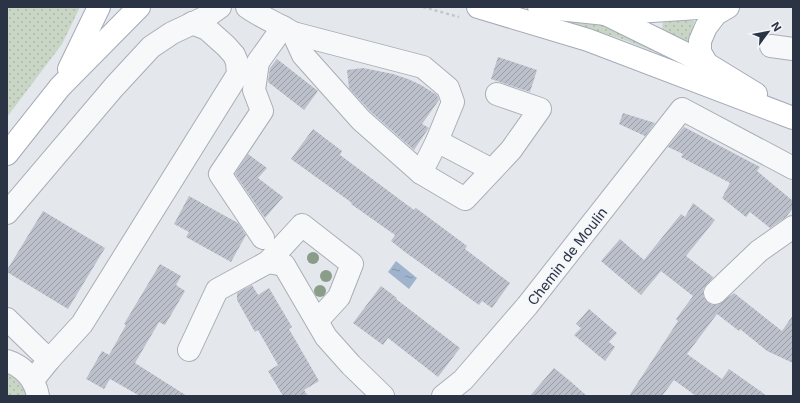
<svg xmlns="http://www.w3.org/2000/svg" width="800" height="403" viewBox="0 0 800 403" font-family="Inter,sans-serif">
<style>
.grass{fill:url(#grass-dots)}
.water{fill:url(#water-ripples)}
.building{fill:url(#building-hatch)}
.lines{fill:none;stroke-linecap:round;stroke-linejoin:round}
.minor-casing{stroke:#a9aeb7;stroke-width:24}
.major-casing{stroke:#a3abb8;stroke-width:24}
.path{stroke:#c2c5cb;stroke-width:2.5;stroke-dasharray:3 3;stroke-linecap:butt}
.minor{stroke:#f7f8fa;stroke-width:22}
.major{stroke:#fff;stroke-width:22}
.tree{fill:#899d89}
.labels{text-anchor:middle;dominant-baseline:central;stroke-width:3;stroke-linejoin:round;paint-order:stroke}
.street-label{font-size:14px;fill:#2b3445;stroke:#f4f6f9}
</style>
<defs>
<pattern id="grass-dots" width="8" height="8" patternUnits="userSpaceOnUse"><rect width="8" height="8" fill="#c9d6c5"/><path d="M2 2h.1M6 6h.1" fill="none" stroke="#adb8ab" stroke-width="1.8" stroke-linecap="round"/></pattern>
<pattern id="water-ripples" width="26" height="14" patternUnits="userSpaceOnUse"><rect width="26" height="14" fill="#9fb4cc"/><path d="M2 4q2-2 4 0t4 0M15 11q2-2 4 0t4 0" fill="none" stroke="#8293a7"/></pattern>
<pattern id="building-hatch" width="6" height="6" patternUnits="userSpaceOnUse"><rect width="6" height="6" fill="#bbc0ca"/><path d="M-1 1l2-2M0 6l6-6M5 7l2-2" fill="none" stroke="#989da6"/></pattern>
</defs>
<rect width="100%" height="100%" fill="#e4e7ec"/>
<g class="grass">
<polygon points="7,7 80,7 62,44 7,117"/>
<polygon points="692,20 694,22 690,40 685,42 662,30 663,21"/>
<polygon points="567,21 602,23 682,62 619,38 567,22"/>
<polygon points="7,370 20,379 28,396 7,396"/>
</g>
<polygon class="water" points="396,261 417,278 409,289 388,272"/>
<g class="building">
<polygon points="498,57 537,70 530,92 491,79"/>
<polygon points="277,59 318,91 304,110 268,82 270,68"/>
<polygon points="363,68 393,74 408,79 421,85 437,95 439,100 422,124 429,128 428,129 414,150 370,111 349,88 347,70"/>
<polygon points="623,113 655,123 645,136 619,124"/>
<polygon points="684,127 760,167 757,171 793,201 793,208 786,217 770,228 750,212 746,217 722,198 730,183 681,157 683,154 668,147"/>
<polygon points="313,129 342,151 340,155 414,210 416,208 467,246 465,249 510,283 492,308 482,301 479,305 405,252 391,241 395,235 351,204 352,203 291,159"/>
<polygon points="248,154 267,168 258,178 283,197 265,218 235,174"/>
<polygon points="189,196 238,223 246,235 231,262 186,237 189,232 174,224"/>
<polygon points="693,203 715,220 686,256 713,277 703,289 703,296 706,301 712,305 718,305 734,293 782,331 793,315 793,363 767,351 740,329 739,331 717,314 687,354 722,379 729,369 767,396 696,396 674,380 662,396 629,396 678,321 676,319 693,296 661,271 641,295 601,261 620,239 644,260 681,214 685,217"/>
<polygon points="43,211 105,248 68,309 7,272 7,270"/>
<polygon points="160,264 181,276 176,285 185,291 165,325 159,322 135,363 187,396 140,396 110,379 104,389 86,379 102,351 109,355 126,325 124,324"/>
<polygon points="252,285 258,295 269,288 292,327 289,329 319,381 304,390 308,396 283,396 268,371 278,365 258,330 255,332 237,300 237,293"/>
<polygon points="381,286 397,298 396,299 460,348 438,377 388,338 383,345 353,323"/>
<polygon points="589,309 617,333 609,342 615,347 605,361 574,335 581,328 576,324"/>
<polygon points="554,368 570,381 587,396 530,396"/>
</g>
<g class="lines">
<g class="minor-casing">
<g id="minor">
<path d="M247,7C261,17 278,24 293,33L423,67L448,88L453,102L437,141L421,173"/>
<polyline points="293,33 303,55 361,120 421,173 465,199 511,150 540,109 497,94"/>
<polyline points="771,46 793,49"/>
<polyline points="437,141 492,170"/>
<polyline points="7,213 114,87 151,47 172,33 206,17 220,7"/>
<polyline points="263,238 220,174 262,111 254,90 258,62 283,27"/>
<polyline points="268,262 302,225 352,264 339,297 317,321"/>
<polyline points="715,293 759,251 793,227"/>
<polyline points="7,319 49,360"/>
<polyline points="189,350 217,290 268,262 284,265 326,337 351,365 383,396"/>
<path d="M7,361C23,366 35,379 38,396"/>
<polyline points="33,380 49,360 82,324 238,74 237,62 234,55 226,46 207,29 192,23"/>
<polyline points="443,396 463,380 527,306 682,109 793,168"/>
</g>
</g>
<g class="major-casing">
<g id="major">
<polyline points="478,7 588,40 793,118"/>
<polyline points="539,7 606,14 713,7"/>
<polyline points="591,7 707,64 756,94"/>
<polyline points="707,64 700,52 700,41 706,27 716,14 728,7"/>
<polyline points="69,69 99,7"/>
<polyline points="7,154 60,87 139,7"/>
</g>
</g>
<polyline class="path" points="423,7 459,17"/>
<use href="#minor" class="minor"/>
<use href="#major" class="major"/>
</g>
<g class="tree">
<circle cx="313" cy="258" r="6"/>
<circle cx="326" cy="276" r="6"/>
<circle cx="320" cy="291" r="6"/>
</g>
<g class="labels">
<g class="street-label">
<text transform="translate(567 256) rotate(-52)">Chemin de Moulin</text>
</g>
</g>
<rect width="800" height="403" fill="none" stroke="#2b3445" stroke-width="16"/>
<g transform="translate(768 32) rotate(58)" stroke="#f4f6f9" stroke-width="3" paint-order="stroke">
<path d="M0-3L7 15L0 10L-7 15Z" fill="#2b3445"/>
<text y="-6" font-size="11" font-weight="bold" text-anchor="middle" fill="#2b3445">N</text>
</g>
</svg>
